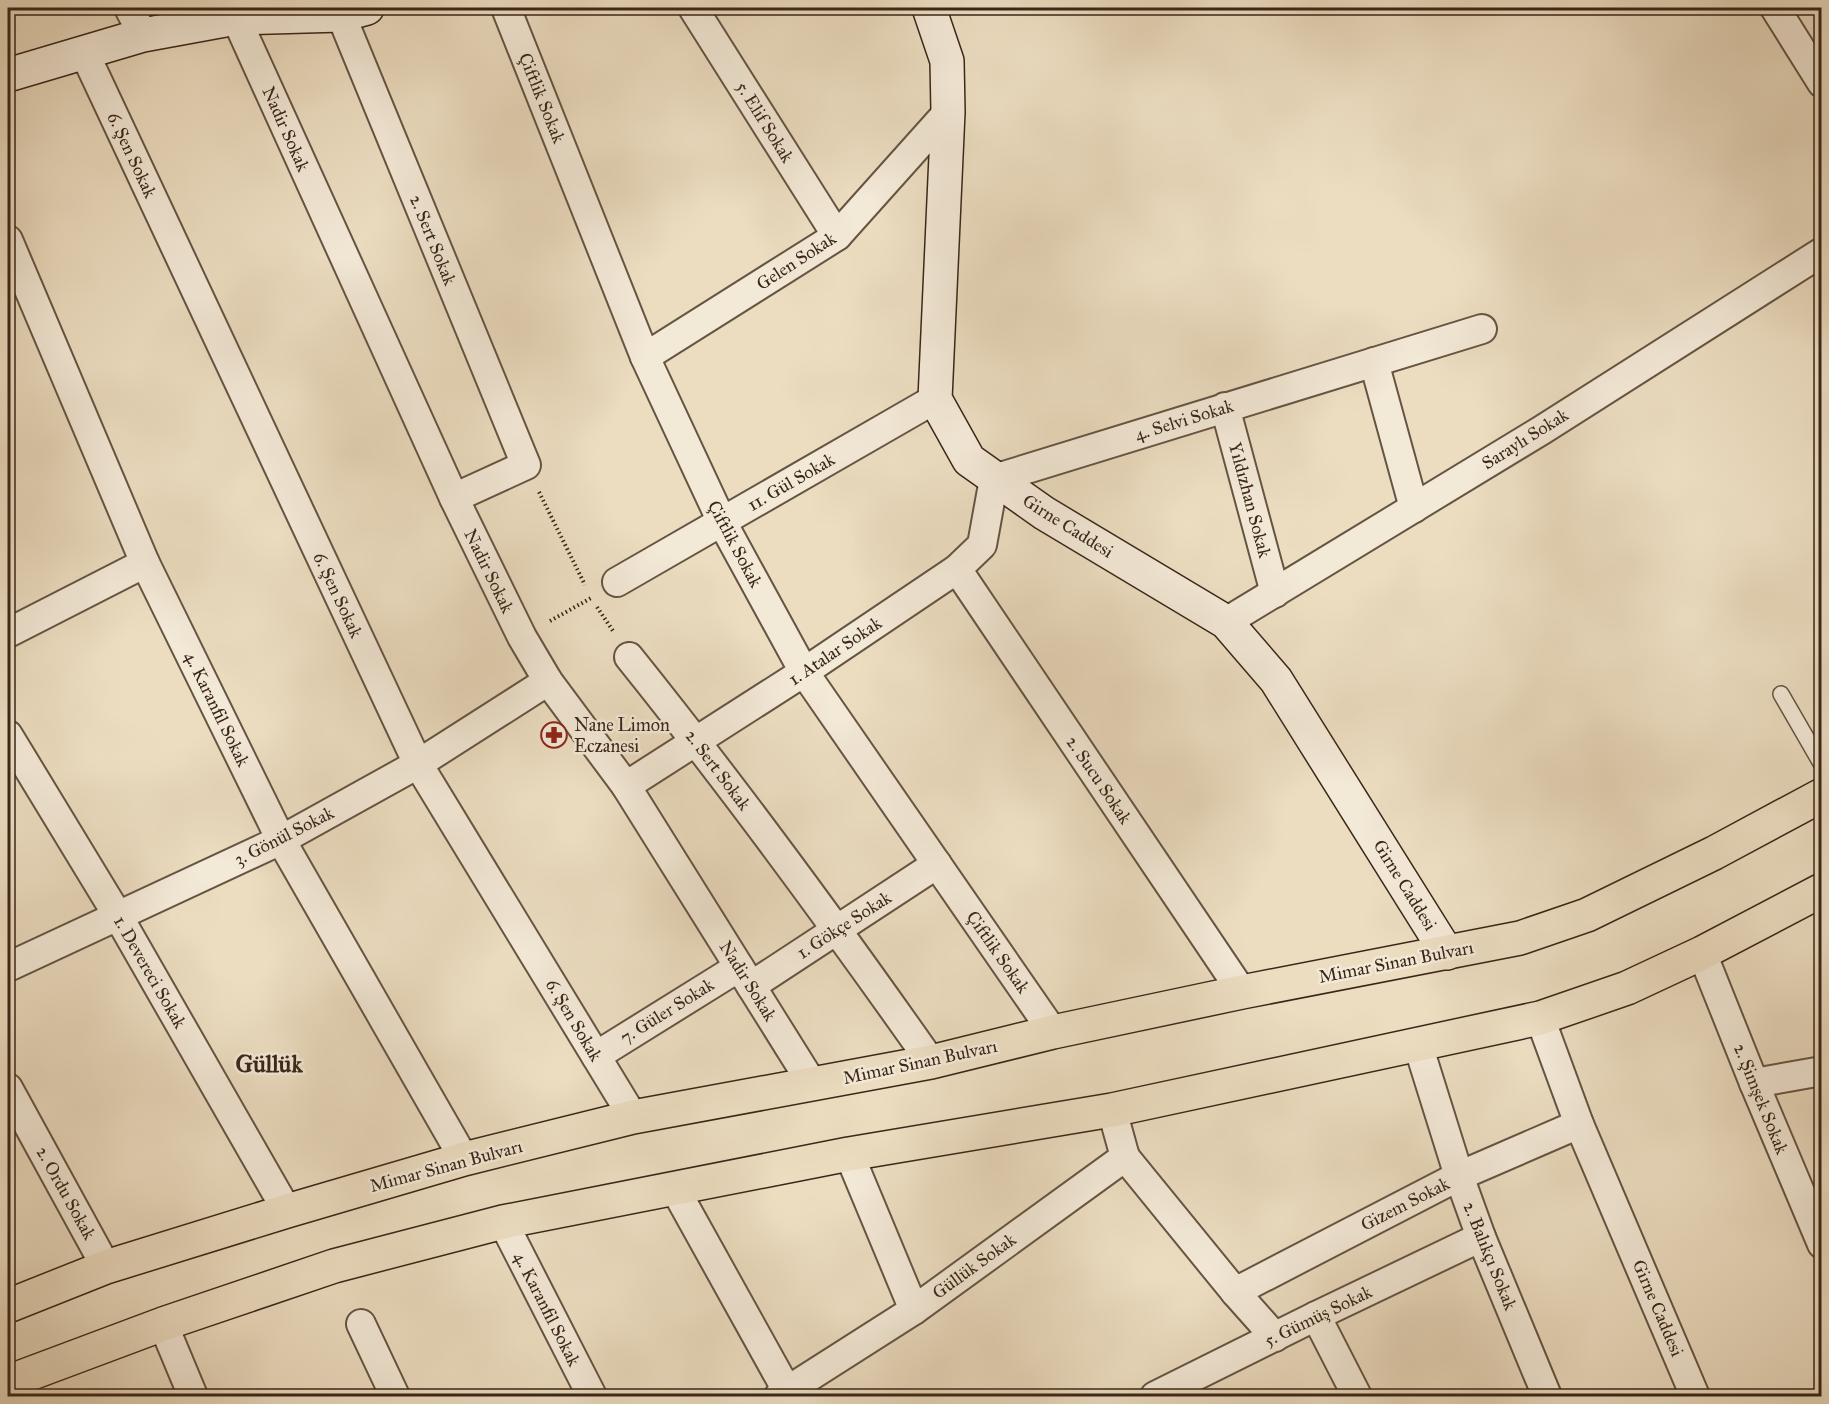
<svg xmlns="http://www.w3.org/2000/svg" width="1829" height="1404" viewBox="0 0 1829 1404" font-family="'IM FELL Great Primer',serif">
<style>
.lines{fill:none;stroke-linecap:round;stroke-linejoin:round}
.lane-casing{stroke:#665443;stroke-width:18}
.street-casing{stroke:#665443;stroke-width:32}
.secondary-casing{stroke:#392619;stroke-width:36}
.primary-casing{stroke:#392619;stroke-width:36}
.path{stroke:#392619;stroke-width:4;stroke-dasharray:1.5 3;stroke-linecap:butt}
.lane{stroke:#f3e9d7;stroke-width:15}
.street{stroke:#f3e9d7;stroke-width:28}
.secondary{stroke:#f3e9d7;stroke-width:33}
.primary{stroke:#ecddc1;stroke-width:33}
.labels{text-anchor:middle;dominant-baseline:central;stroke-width:5;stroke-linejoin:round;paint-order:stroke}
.street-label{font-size:18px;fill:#392619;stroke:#f3e9d7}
.poi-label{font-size:18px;fill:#392619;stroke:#f3e9d7;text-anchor:start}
.district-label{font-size:24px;font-weight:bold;fill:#392619;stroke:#f3e9d7}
</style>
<rect width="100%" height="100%" fill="#ecddc1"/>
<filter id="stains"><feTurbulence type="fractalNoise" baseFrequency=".00333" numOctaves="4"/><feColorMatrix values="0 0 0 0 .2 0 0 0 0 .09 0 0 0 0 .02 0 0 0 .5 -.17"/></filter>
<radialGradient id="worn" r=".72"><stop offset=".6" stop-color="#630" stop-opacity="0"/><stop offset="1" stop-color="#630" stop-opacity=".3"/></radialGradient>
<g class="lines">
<g class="lane-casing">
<polyline id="lane" points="1781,694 1822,765"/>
</g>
<g class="street-casing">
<g id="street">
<polyline points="129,8 143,35"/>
<polyline points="506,8 645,357 722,522 804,672 1053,1032"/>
<polyline points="693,8 837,236"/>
<polyline points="1775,8 1822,83"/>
<polyline points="341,15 526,465 454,498"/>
<polyline points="236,18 454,498 522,637 548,681 626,786 813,1085"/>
<polyline points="84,52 418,764 633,1117"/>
<polyline points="8,240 145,563 281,840 464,1159"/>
<polyline points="645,357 837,236 948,112"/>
<polyline points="1374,362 1414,508"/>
<polyline points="1225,407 1275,593"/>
<polyline points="957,569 1242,992"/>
<polyline points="617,582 935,399"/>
<polyline points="1226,622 1542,430 1822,252"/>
<polyline points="8,633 145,563"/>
<path d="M629,657C735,789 834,924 931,1062"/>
<polyline points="8,735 118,916 287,1211"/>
<polyline points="626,786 804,672 957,569 982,545 994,479 1482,329"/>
<polyline points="1702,953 1754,1083 1822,1244"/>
<polyline points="8,967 281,840 418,764 548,681"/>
<polyline points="751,986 937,864"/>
<polyline points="1540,1018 1579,1124 1695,1396"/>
<polyline points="1418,1045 1459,1176 1481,1237 1547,1396"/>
<polyline points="596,1056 739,967"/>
<polyline points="1754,1083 1822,1071"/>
<polyline points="8,1088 106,1267"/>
<polyline points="849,1154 914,1310"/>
<polyline points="1125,1157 1235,1292 1275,1337"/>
<polyline points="675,1189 790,1396"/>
<polyline points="503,1222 592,1396"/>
<polyline points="1235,1292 1459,1176 1579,1124"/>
<polyline points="1316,1316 1357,1396"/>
<polyline points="163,1324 193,1396"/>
<polyline points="361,1324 395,1396"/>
<polyline points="779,1396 914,1310 1125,1157 1112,1110"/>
<polyline points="1155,1396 1316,1316 1481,1237"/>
</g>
</g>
<g class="secondary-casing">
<g id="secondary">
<polyline points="929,8 947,61 948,112 935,399 969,460 1044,513 1226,622 1276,680 1447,953"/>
<polyline points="8,75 143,35 236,18 341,15 367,8"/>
</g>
</g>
<g class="primary-casing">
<g id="primary">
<polyline points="8,1306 106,1267 287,1211 464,1159 633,1117 931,1062 1053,1032 1242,992 1520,938 1587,915 1714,853 1822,795"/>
<polyline points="8,1382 163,1324 334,1266 503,1222 849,1154 1112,1110 1540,1018 1627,988 1702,953 1822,890"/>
</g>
</g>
<g class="path">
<polyline points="539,492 585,585"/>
<polyline points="597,607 613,631"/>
<polyline points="550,621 591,598"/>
</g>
<use href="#lane" class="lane"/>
<use href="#street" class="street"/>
<use href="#secondary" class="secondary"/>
<use href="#primary" class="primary"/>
</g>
<defs>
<g id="pharmacy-ring" transform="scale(1.35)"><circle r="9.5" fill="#f3e9d7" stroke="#8f2418" stroke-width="1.5"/><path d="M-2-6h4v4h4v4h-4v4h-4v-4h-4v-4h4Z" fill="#8f2418"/></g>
</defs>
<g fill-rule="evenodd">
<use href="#pharmacy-ring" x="554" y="735"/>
</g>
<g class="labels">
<g class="street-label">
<text transform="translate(542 98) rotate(68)">Çiftlik Sokak</text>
<text transform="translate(765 122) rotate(58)">5. Elif Sokak</text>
<text transform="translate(286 129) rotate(66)">Nadir Sokak</text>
<text transform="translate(132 155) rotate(65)">6. Şen Sokak</text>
<text transform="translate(433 240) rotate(68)">2. Sert Sokak</text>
<text transform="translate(796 261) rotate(-33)">Gelen Sokak</text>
<text transform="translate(1184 420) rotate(-17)">4. Selvi Sokak</text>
<text transform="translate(1525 439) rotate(-32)">Saraylı Sokak</text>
<text transform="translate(791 482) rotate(-30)">11. Gül Sokak</text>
<text transform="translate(1250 500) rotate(75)">Yıldızhan Sokak</text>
<text transform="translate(1068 526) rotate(32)">Girne Caddesi</text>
<text transform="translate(735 544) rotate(62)">Çiftlik Sokak</text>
<text transform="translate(489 571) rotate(64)">Nadir Sokak</text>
<text transform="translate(338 595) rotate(65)">6. Şen Sokak</text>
<text transform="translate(835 651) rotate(-34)">1. Atalar Sokak</text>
<text transform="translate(217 709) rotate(64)">4. Karanfil Sokak</text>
<text transform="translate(718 770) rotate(53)">2. Sert Sokak</text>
<text transform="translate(1099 780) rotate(56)">2. Sucu Sokak</text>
<text transform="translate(284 836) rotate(-27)">3. Gönül Sokak</text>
<text transform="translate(1405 885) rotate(58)">Girne Caddesi</text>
<text transform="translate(844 925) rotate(-33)">1. Gökçe Sokak</text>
<text transform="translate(998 952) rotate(55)">Çiftlik Sokak</text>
<text transform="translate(1396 962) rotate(-11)">Mimar Sinan Bulvarı</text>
<text transform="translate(150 972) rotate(60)">1. Devereci Sokak</text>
<text transform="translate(748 981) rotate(58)">Nadir Sokak</text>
<text transform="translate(667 1011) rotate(-32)">7. Güler Sokak</text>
<text transform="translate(574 1020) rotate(59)">6. Şen Sokak</text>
<text transform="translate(920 1062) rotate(-12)">Mimar Sinan Bulvarı</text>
<text transform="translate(1761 1099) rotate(68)">2. Şimşek Sokak</text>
<text transform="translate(446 1166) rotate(-15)">Mimar Sinan Bulvarı</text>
<text transform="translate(66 1193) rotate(61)">2. Ordu Sokak</text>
<text transform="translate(1405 1204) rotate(-27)">Gizem Sokak</text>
<text transform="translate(1490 1256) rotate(68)">2. Balıkçı Sokak</text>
<text transform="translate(974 1266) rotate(-36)">Güllük Sokak</text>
<text transform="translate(1658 1308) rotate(67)">Girne Caddesi</text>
<text transform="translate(547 1309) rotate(63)">4. Karanfil Sokak</text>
<text transform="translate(1318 1316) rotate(-26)">5. Gümüş Sokak</text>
</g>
<g class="poi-label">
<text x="574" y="725">Nane Limon<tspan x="574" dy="21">Eczanesi</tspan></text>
</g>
<g class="district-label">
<text x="269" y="1064">Güllük</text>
</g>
</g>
<rect width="1829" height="1404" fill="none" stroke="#ecddc1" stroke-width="30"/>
<rect x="9" y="9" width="1811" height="1386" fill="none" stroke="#392619" stroke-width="3"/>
<rect x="15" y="15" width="1799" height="1374" fill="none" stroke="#392619" stroke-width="1.5"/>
<rect width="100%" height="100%" filter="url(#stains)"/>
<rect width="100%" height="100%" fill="url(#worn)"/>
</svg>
